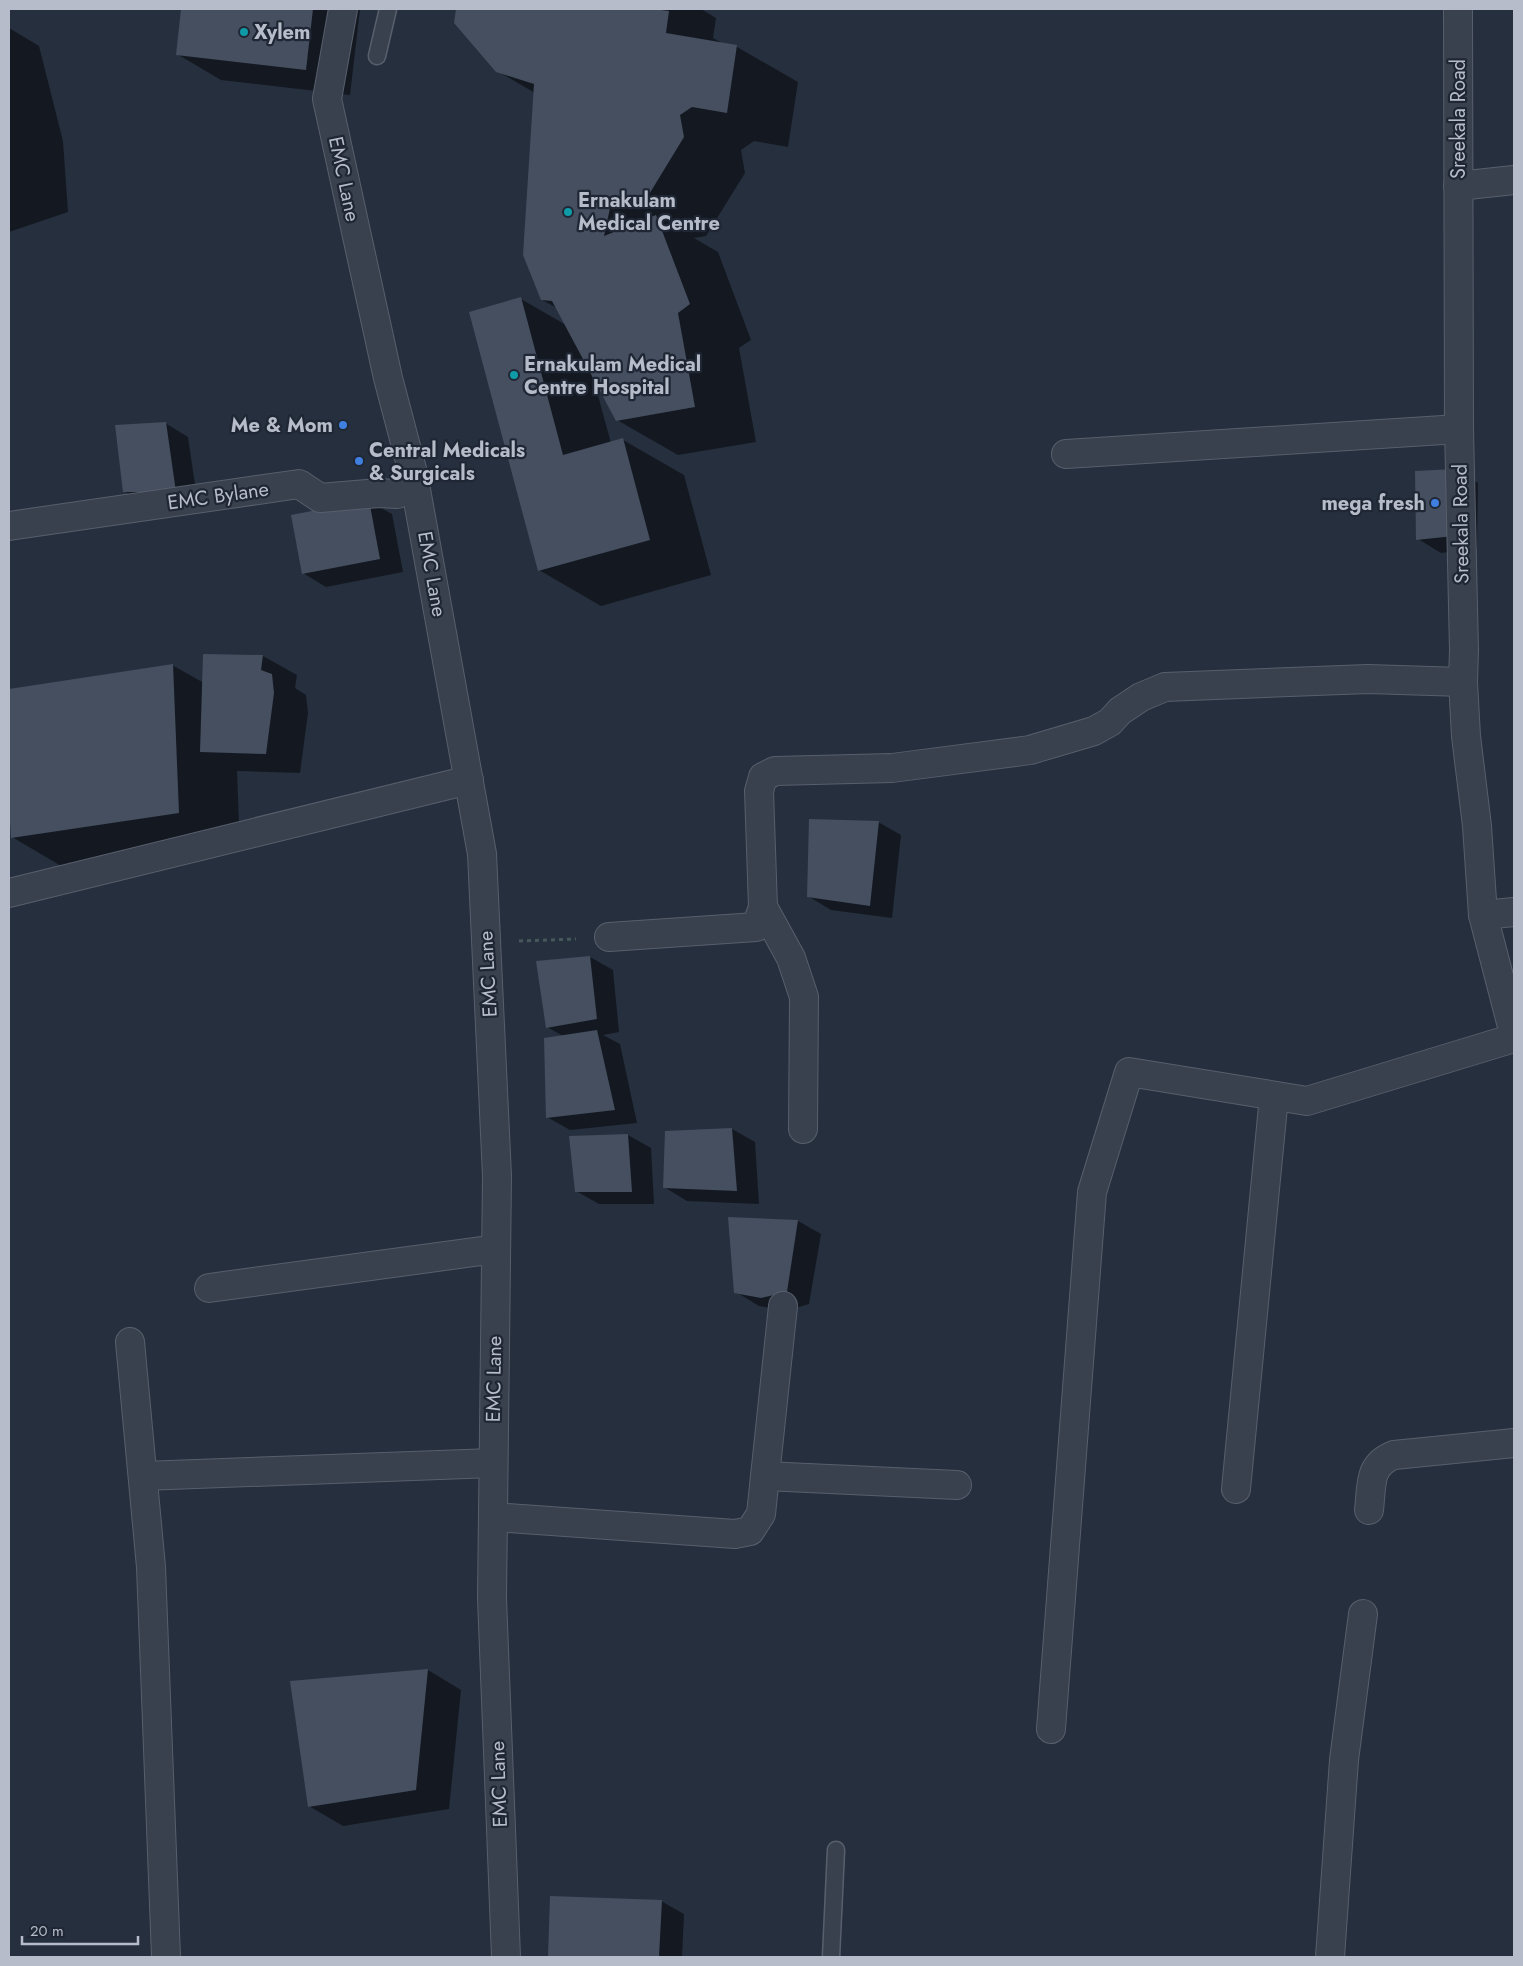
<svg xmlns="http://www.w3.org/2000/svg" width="1523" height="1966" viewBox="0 0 1523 1966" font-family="Jost,sans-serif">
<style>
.shadow{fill:#0007}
.building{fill:#454f60}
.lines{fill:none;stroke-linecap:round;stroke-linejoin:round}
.lane-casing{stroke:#585f6c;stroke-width:19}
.street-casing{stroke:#585f6c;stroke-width:30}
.path{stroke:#46585c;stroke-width:3;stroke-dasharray:4 4;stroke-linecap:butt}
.lane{stroke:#3a414e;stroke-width:16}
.street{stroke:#3a414e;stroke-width:28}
.culture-dot{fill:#0f9aa8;stroke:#1f2634;stroke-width:2}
.shop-dot{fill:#3f7fe0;stroke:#1f2634;stroke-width:2}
.labels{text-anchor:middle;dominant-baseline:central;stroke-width:4.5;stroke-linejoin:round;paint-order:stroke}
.poi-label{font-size:20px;font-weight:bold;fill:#b6bcc9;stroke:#1f2634;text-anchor:start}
.street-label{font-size:20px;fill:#b6bcc9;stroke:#1f2634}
</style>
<rect width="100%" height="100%" fill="#262f3e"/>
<g class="shadow">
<polygon points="183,9 360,9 350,95 221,80 177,54"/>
<polygon points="457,9 701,9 716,18 713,38 724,44 737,47 798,82 788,147 754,141 741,150 745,173 706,236 694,238 718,252 751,340 739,348 756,442 678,455 617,420 594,381 611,443 623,440 684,475 711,575 601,606 539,570 521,299 566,325 557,308 542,300 535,93 497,71 455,23"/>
<polygon points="9,28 39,46 63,141 68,212 9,232"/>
<polygon points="165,423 188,437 198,505 147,505 124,491"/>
<polygon points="1455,470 1478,483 1477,548 1441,553 1418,539"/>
<polygon points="369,501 392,514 403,572 326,587 303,573"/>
<polygon points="205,655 263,656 297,675 295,688 306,695 308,713 300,773 237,771 240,848 73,873 12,837 9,784 9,690 172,665 204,683"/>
<polygon points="878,822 901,835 892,918 831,910 808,896"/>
<polygon points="590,957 613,970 619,1032 603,1035 620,1044 637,1123 570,1130 547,1117 563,1036 547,1027"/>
<polygon points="732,1129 755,1142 759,1204 687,1201 664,1187"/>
<polygon points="628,1135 651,1148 654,1204 599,1204 576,1191"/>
<polygon points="730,1218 798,1221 821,1234 809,1304 785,1311 759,1306 736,1292"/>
<polygon points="428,1670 461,1690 449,1809 343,1826 309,1806"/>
<polygon points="551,1897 661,1901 684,1914 682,1957 549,1957"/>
</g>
<g class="building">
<polygon points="181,9 313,9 306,70 176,55"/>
<polygon points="456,9 653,9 669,11 666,33 737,45 727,113 692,107 680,115 684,137 645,201 610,208 604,236 656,215 690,304 678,313 695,407 616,421 552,301 541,300 523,255 534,84 496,72 454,23"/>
<polygon points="521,297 563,455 623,438 650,540 538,571 469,312"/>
<polygon points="166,422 176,492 123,492 115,425"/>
<polygon points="1455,469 1454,536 1416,540 1415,471"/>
<polygon points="369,500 380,559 302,574 291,515"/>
<polygon points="203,654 263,655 261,670 272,674 274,693 266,754 200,752"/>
<polygon points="173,664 179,813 11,838 9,804 9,689"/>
<polygon points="809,819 879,821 870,906 807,897"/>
<polygon points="590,956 597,1019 546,1028 536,961"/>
<polygon points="597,1030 615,1110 546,1118 544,1038"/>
<polygon points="732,1128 737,1191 663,1188 665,1131"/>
<polygon points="628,1134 632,1192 575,1192 569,1136"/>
<polygon points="728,1217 798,1220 787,1292 761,1298 734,1293"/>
<polygon points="428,1669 416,1790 308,1807 290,1681"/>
<polygon points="550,1896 662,1900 659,1957 548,1957"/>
</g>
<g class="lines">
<g class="lane-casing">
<g id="lane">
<polyline points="377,56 388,9"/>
<polyline points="831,1957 836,1850"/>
</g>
</g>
<g class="street-casing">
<g id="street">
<polyline points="343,9 327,99 388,378 413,473 482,854 497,1176 492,1598 506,1957"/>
<polyline points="1458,9 1459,429 1464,650 1463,682 1466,736 1477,826 1483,915 1514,1034"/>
<polyline points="1458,186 1514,180"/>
<polyline points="1066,454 1459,429"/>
<polyline points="9,526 299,484 320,498 379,493 397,494 413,473"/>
<polyline points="9,893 469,780"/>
<polyline points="763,907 791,958 804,997 803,1129"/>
<polyline points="1483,915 1514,912"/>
<polyline points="609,937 756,927 763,907 759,791 763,777 775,771 892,768 1030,750 1094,731 1110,722 1120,711 1141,697 1165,687 1368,679 1463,682"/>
<polyline points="209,1288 496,1249"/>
<polyline points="130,1342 151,1567 166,1957"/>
<polyline points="143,1476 493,1463"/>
<polyline points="765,1476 957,1485"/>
<polyline points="1236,1489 1274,1096"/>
<path d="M1369,1510C1372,1485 1368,1465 1394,1455L1514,1443"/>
<polyline points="493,1517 735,1534 750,1531 761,1514 783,1306"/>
<polyline points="1051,1729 1092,1192 1129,1072 1307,1101 1514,1038"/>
<polyline points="1330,1957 1344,1760 1363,1614"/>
</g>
</g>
<polyline class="path" points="519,941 576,939"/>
<use href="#lane" class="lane"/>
<use href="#street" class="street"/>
</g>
<g class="culture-dot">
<circle cx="244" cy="32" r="5"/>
<circle cx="568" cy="212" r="5"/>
<circle cx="514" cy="375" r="5"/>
</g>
<g class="shop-dot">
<circle cx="343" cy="425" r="5"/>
<circle cx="359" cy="461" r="5"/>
<circle cx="1435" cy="503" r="5"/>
</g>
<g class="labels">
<g class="poi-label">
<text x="254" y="32">Xylem</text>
<text x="578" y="200">Ernakulam<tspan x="578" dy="23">Medical Centre</tspan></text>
<text x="524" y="364">Ernakulam Medical<tspan x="524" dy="23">Centre Hospital</tspan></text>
<text x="333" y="425" text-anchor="end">Me &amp; Mom</text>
<text x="369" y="450">Central Medicals<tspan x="369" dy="23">&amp; Surgicals</tspan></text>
<text x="1425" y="503" text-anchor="end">mega fresh</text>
</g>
<g class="street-label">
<text transform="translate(1458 119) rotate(-90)">Sreekala Road</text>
<text transform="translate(344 179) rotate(78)">EMC Lane</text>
<text transform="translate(218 496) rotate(-8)">EMC Bylane</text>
<text transform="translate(1461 524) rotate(-91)">Sreekala Road</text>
<text transform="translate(432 574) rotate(80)">EMC Lane</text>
<text transform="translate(488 974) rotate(-93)">EMC Lane</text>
<text transform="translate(494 1379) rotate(-89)">EMC Lane</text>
<text transform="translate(499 1784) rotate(-92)">EMC Lane</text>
</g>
</g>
<rect width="1523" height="1966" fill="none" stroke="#b6bcc9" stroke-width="20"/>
<path d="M22 1936v8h116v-8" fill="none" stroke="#b6bcc9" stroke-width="2.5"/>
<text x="30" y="1936" font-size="15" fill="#b6bcc9" stroke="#1f2634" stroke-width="4" paint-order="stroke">20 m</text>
</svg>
